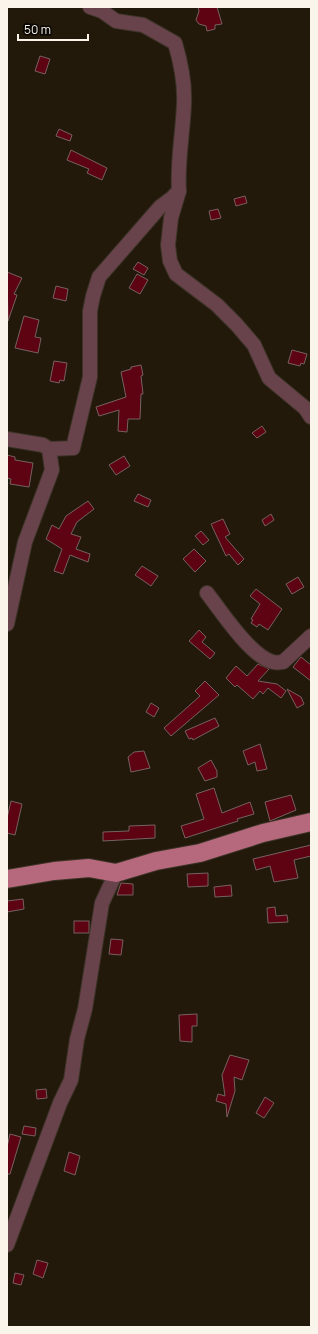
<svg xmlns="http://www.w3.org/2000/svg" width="318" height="1334" viewBox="0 0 318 1334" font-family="Manrope,sans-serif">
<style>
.building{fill:#5d0311;stroke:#766160}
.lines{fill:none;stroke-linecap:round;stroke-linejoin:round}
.minor-casing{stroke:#3c3326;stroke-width:16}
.major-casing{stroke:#3c3326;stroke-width:20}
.minor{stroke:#68434c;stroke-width:14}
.major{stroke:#b6697d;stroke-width:18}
</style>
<rect width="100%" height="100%" fill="#22190b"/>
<g class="building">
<polygon points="198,7 217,7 222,24 215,25 215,29 207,31 206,26 199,24 196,20 199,11"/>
<polygon points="40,56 50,59 45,74 35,71"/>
<polygon points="59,129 72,135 70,141 56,136"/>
<polygon points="71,150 107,168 102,180 87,173 89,169 67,160"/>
<polygon points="245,196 247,203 236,206 234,199"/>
<polygon points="218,209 221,218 211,220 209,211"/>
<polygon points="138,262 148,268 144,275 133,269"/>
<polygon points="7,272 22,278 14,294 17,295 8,321"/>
<polygon points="137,274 148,280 140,294 129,288"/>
<polygon points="56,286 68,289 66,301 53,298"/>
<polygon points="24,316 39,320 35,337 41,338 38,353 15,348"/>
<polygon points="292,350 307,354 304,364 301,363 300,366 288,363"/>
<polygon points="54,361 67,363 64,381 60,380 59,383 50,381"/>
<polygon points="141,365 143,375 141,376 143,394 141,394 140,419 128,419 127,432 118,431 119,410 99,416 96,407 126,397 121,372 131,369 131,367"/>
<polygon points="262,426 266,432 257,438 252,433"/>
<polygon points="7,455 15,457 15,460 33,463 29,487 10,484 11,479 7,478"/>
<polygon points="124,456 130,466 116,475 109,465"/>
<polygon points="138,494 151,500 148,507 134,501"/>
<polygon points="88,501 94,509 77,522 71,534 81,537 76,549 90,554 88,562 70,555 63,574 54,571 62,549 46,539 52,525 59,529 66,516"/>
<polygon points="271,514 274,520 265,526 262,520"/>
<polygon points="223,519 230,534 225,537 244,559 238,565 229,554 226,556 211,524"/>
<polygon points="201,531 209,540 203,545 195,536"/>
<polygon points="194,549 206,561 195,572 183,559"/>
<polygon points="142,566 158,576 151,586 135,575"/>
<polygon points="298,577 304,587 292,594 286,584"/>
<polygon points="256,589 282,609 268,630 259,624 257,627 251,623 253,620 251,619 260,604 250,596"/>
<polygon points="199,630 206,637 202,642 215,653 210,659 189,641"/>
<polygon points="301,657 311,665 311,681 293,667"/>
<polygon points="258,664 269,669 258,681 277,684 286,691 281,698 268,688 263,694 260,691 253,699 237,685 235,687 226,678 236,666 247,676"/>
<polygon points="205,681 219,695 171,736 164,728 200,696 195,691"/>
<polygon points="287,689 301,697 304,704 297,708"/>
<polygon points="151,703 159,708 154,717 146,712"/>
<polygon points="215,718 219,726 193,740 192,738 189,739 185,731"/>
<polygon points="260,744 267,769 257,771 255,762 248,765 243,751"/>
<polygon points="144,751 150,768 131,772 128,757 134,752"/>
<polygon points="211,760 217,771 217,777 205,781 198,768"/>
<polygon points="214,788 222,813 250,802 254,814 237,819 238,821 185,838 181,826 204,819 196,794"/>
<polygon points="291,795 296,810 270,821 265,802"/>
<polygon points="11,801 22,804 15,835 7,833 7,818"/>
<polygon points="155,825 155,838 103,841 103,832 129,831 129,826"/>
<polygon points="311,845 311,856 294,860 298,878 274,882 270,866 256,870 253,859"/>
<polygon points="208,873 208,886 188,887 187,874"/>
<polygon points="121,883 133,884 133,895 117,895"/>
<polygon points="231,885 232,896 215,897 214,887"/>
<polygon points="23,899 24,909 7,912 7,901"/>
<polygon points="275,907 276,916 287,915 288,922 268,923 267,908"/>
<rect x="74" y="921" width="15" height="12"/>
<polygon points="111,939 123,940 121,955 109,954"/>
<polygon points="197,1014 197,1026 192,1026 192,1042 180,1041 179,1015"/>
<polygon points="230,1055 249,1060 242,1080 234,1077 235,1091 227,1117 226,1104 216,1101 218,1094 225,1096 222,1075"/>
<polygon points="46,1089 47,1098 37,1099 36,1090"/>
<polygon points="265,1097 274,1103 264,1118 256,1113"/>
<polygon points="24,1126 36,1128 35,1136 22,1134"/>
<polygon points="10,1134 21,1137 10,1174 7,1174 7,1147"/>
<polygon points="69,1152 80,1156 75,1175 64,1171"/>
<polygon points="37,1260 48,1263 43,1278 33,1274"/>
<polygon points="15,1273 24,1275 21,1285 13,1283"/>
</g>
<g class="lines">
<g class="minor-casing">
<g id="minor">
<polyline points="179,191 171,218 168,245 170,261 176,274 217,305 236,324 254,345 269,378 305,408 311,417"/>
<polyline points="7,439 43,445 49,449 52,470 25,542 7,624"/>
<path d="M49,449L73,448L90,377V311L93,296L99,277L160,207L172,198L179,191C177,161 183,133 184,104C185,83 181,63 175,43L143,25L116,21L102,11L90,7"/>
<path d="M207,593C221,611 251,657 273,662C276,663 280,662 283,662L311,636"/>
<polyline points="7,1245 60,1103 71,1080 77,1039 85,1009 102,903 116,873"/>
</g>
</g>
<g class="major-casing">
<polyline id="major" points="7,879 54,871 89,868 116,873 156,861 200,853 263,833 311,822"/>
</g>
<use href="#minor" class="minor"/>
<use href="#major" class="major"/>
</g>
<rect width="318" height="1334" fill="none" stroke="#fbf4eb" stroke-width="16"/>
<path d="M18 34v6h70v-6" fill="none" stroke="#fbf4eb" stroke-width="2"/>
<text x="24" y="34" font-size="12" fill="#fbf4eb" stroke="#080502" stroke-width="3" paint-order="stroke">50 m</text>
</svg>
